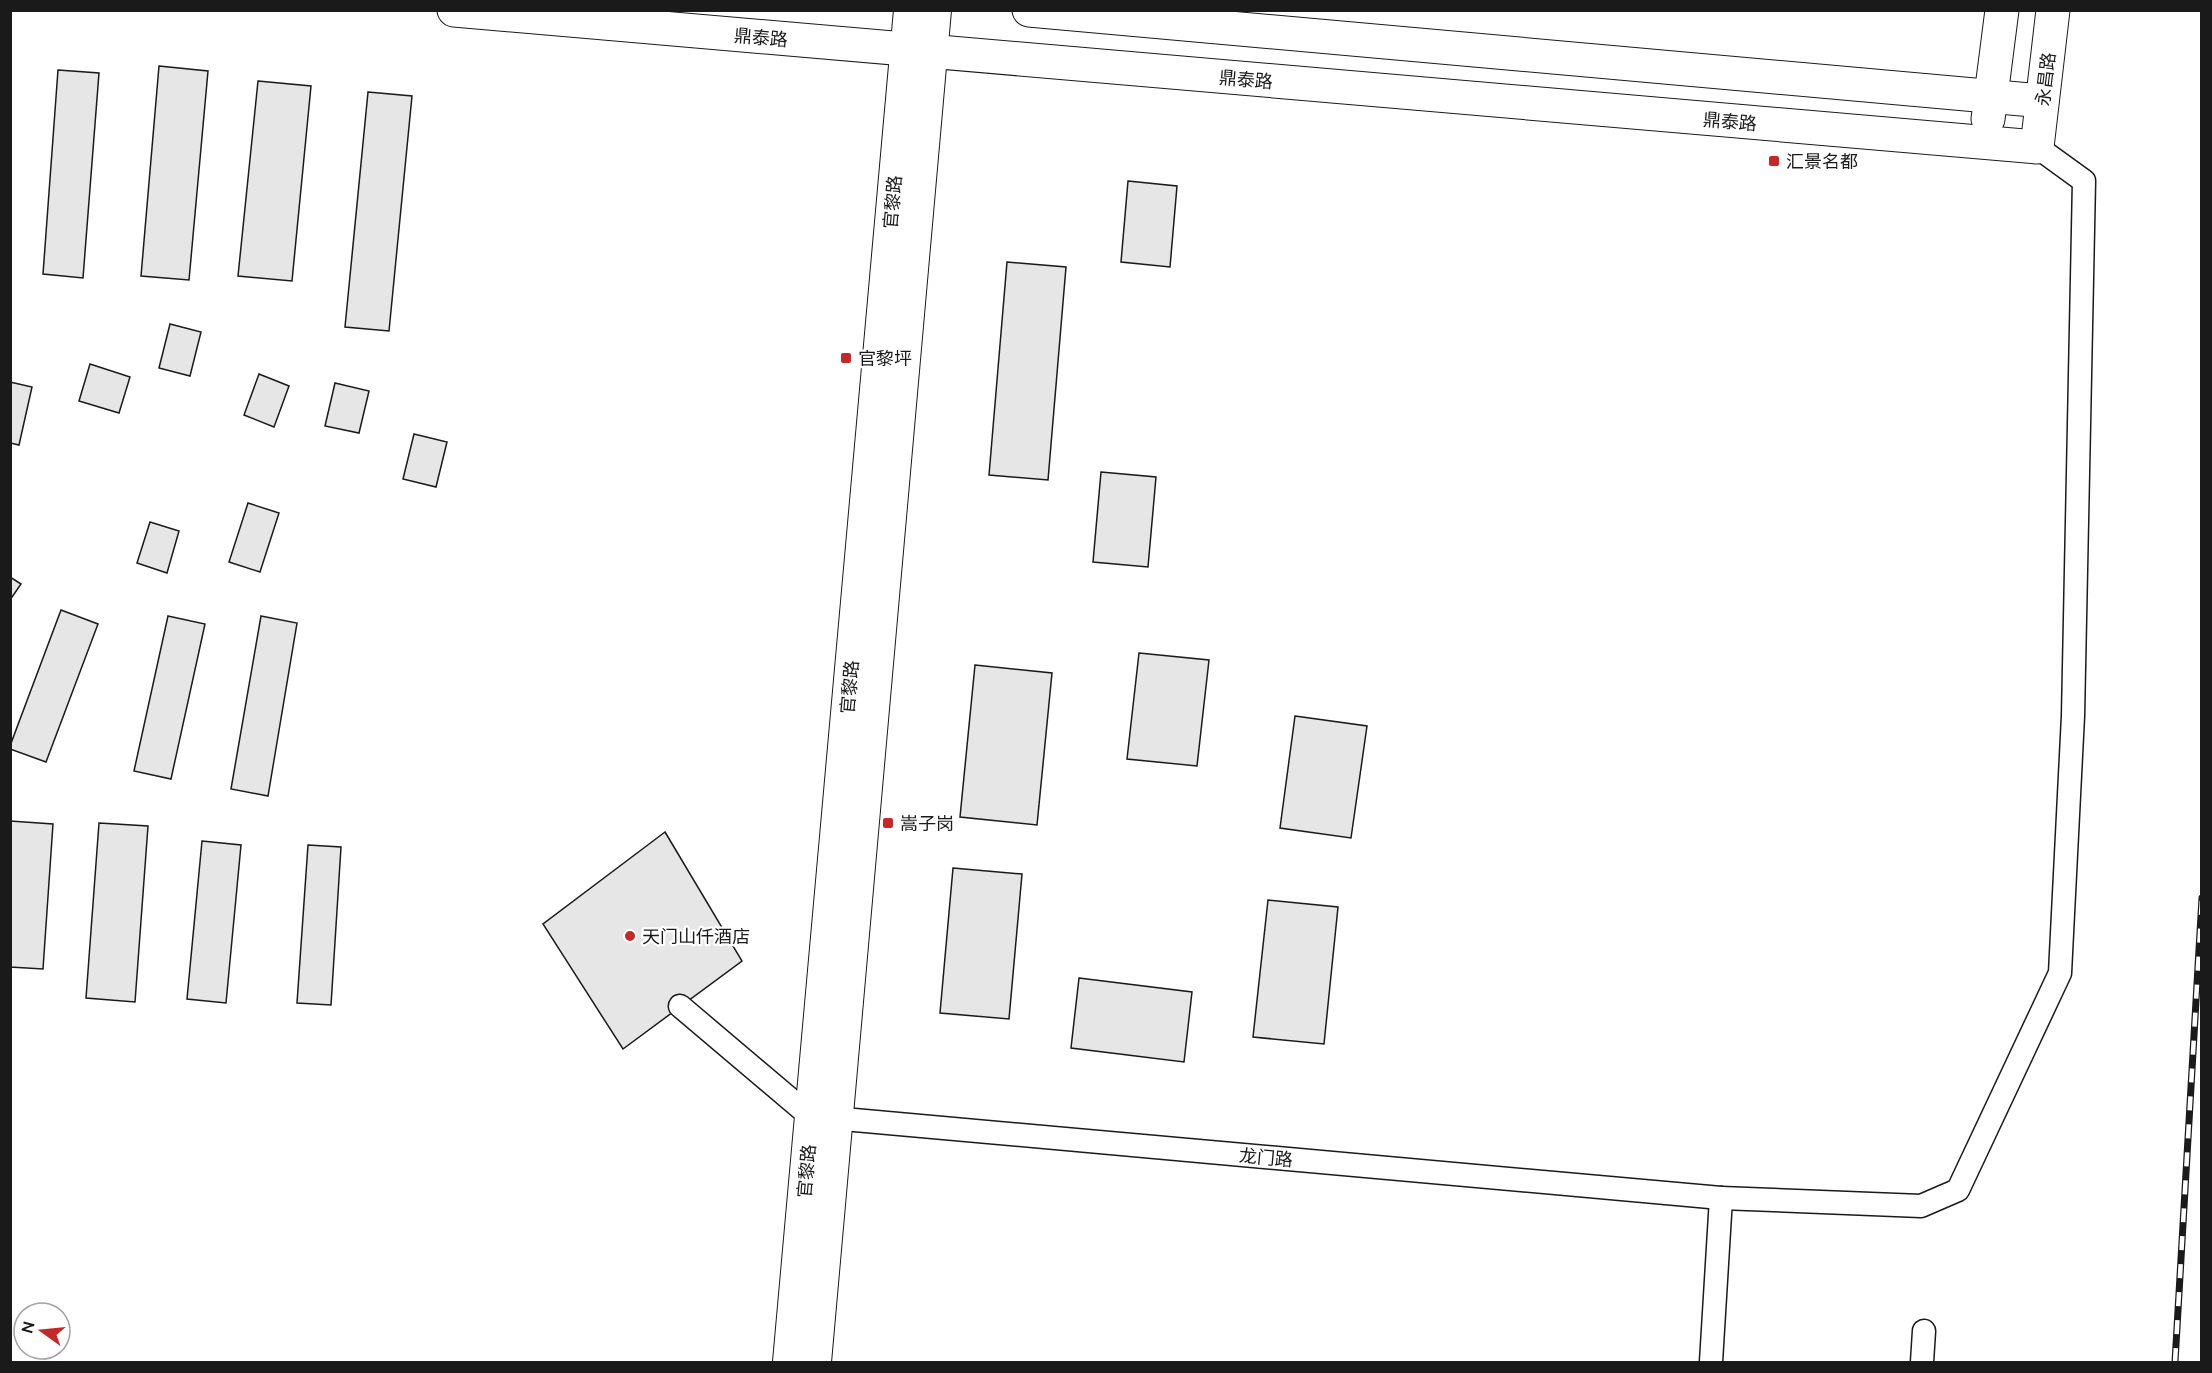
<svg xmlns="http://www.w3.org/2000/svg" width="2212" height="1373" viewBox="0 0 2212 1373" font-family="Ubuntu,'Noto Sans SC',sans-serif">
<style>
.building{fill:#e6e6e6;stroke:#1a1a1a;stroke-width:1.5}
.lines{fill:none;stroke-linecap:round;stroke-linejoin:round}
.minor-casing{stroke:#1a1a1a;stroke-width:25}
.major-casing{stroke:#1a1a1a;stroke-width:32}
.highway-casing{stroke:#1a1a1a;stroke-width:35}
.minor{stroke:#fff;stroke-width:22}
.major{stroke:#fff;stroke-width:30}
.highway{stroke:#fff;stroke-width:33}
.rail-casing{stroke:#1a1a1a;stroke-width:7}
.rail{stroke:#fff;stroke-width:4.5;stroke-dasharray:14;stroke-linecap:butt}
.poi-dot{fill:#c62828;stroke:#fff;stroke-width:2}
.labels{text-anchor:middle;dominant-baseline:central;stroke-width:4.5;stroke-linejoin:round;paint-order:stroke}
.street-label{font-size:18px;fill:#1a1a1a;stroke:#fff}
.poi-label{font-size:18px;fill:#1a1a1a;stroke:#fff;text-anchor:start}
</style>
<rect width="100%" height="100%" fill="#fff"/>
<g class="building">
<polygon points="159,66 208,71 189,280 141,276"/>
<polygon points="58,70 99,73 83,278 43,274"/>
<polygon points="258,81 311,86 292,281 238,276"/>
<polygon points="368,92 412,96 389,331 345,327"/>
<polygon points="1128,181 1177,186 1170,267 1121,262"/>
<polygon points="1007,262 1066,267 1048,480 989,475"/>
<polygon points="170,324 201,332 190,376 159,368"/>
<polygon points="90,364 130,377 119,413 79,401"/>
<polygon points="259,374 289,386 274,427 244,415"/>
<polygon points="10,382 32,387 19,445 10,443"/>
<polygon points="335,383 369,391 359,433 325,426"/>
<polygon points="414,434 447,442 436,487 403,479"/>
<polygon points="1101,472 1156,477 1148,567 1093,562"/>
<polygon points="248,503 279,513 260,572 229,562"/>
<polygon points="150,522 179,531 167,573 137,563"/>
<polygon points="10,577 21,584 10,600"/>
<polygon points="61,610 98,624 46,762 10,749 10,746"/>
<polygon points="168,616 205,624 171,779 134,771"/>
<polygon points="261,616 297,623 268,796 231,789"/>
<polygon points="1139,653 1209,660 1197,766 1127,759"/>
<polygon points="975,665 1052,673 1037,825 960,817"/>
<polygon points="1295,716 1367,726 1351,838 1280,828"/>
<polygon points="10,821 53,824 43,969 10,967"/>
<polygon points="99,823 148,826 135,1002 86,998"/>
<polygon points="665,832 742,961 623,1049 543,924"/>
<polygon points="202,841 241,845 226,1003 187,999"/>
<polygon points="308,845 341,847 331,1005 297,1003"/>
<polygon points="953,868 1022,874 1009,1019 940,1013"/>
<polygon points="1268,900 1338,907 1324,1044 1253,1037"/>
<polygon points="1079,978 1192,992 1184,1062 1071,1048"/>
</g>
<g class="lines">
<g class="minor-casing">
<g id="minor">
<polyline points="680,1006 810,1116 1721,1198"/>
<polyline points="1711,1362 1721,1198 1921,1206 1958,1190 2060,973 2073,716 2084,181 2037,147"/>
<polyline points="1922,1362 1924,1331"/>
</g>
</g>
<g class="major-casing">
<g id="major">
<polyline points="788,1362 909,10"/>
<polyline points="816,1362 936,10"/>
</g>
</g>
<g class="highway-casing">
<g id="highway">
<polyline points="454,10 2037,147 2053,10"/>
<polyline points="1029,10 2042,101"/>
<polyline points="1988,119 2002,10"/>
</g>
</g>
<use href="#minor" class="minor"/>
<use href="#major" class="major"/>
<use href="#highway" class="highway"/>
<g class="rail-casing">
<polyline id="rail" points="2175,1362 2202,898"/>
</g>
<use href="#rail" class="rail"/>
</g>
<g class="poi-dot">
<rect x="1768" y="155" width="12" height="12" rx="3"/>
<rect x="840" y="352" width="12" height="12" rx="3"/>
<rect x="882" y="817" width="12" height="12" rx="3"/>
<circle cx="630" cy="936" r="6"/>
</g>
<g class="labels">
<g class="street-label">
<text transform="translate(761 37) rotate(5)">鼎泰路</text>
<text transform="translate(1246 79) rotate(5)">鼎泰路</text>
<text transform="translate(2045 79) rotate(-83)">永昌路</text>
<text transform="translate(1730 121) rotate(5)">鼎泰路</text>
<text transform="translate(892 202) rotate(-85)">官黎路</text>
<text transform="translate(849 687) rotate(-85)">官黎路</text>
<text transform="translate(1266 1157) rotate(5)">龙门路</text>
<text transform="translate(806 1171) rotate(-85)">官黎路</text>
</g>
<g class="poi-label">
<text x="1786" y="161">汇景名都</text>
<text x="858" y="358">官黎坪</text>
<text x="900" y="823">嵩子岗</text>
<text x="642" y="936">天门山仟酒店</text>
</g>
</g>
<rect width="2212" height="1373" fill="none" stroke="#1a1a1a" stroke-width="24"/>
<g transform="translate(42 1331) rotate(285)"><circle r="28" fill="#ffffff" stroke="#a3a3a3" stroke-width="1.5"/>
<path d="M0-4.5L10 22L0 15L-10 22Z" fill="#c62828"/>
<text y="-9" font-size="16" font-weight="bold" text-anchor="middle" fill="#1a1a1a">N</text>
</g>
</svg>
